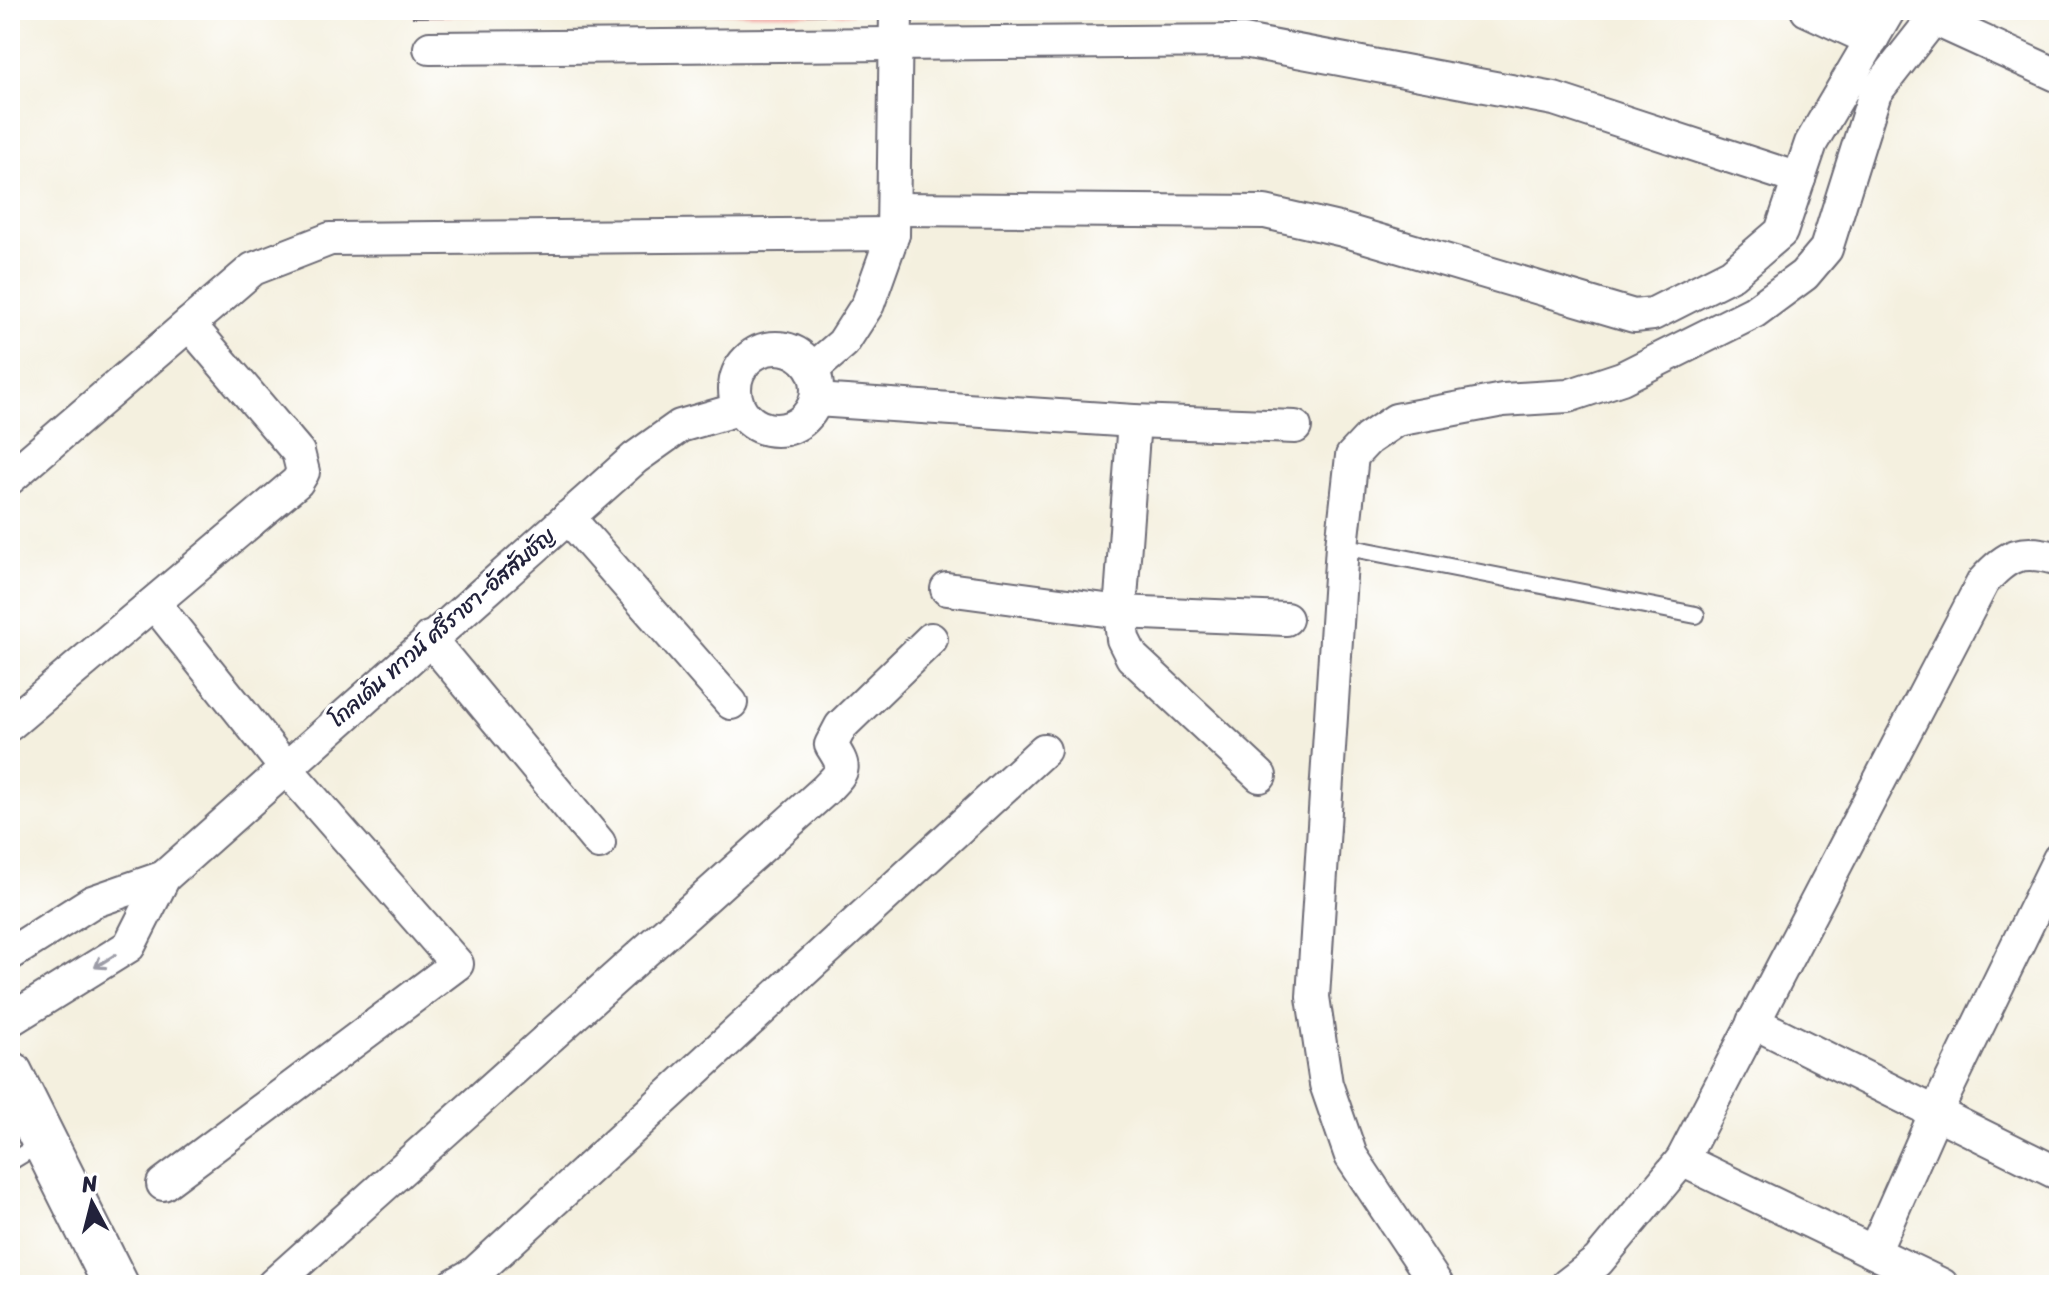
<svg xmlns="http://www.w3.org/2000/svg" width="2069" height="1295" viewBox="0 0 2069 1295" font-family="Sriracha,'Playpen Sans Thai',sans-serif">
<style>
.building{fill:#f19e9a}
.lines{fill:none;stroke-linecap:round;stroke-linejoin:round}
.service-casing{stroke:#6c6a74;stroke-width:20}
.minor-casing{stroke:#6c6a74;stroke-width:36}
.secondary-casing{stroke:#6c6a74;stroke-width:48}
.service{stroke:#fff;stroke-width:16}
.minor{stroke:#fff;stroke-width:32}
.secondary{stroke:#fff;stroke-width:44}
.oneway{stroke:#9c9ca7}
.labels{text-anchor:middle;dominant-baseline:central;stroke-width:6;stroke-linejoin:round;paint-order:stroke}
.street-label{font-size:22px;fill:#22223b;stroke:#fff}
</style>
<rect width="100%" height="100%" fill="#fff"/>
<filter id="ink" filterUnits="userSpaceOnUse"><feTurbulence type="fractalNoise" baseFrequency=".0125" numOctaves="2"/><feDisplacementMap in="SourceGraphic" scale="16" xChannelSelector="R" yChannelSelector="G"/><feConvolveMatrix kernelMatrix="1 2 1 2 8 2 1 2 1" color-interpolation-filters="sRGB"/></filter>
<filter id="wash" filterUnits="userSpaceOnUse"><feTurbulence type="fractalNoise" baseFrequency=".006" numOctaves="4" result="noise"/><feDisplacementMap in="SourceGraphic" scale="32" xChannelSelector="R" yChannelSelector="G"/><feGaussianBlur stdDeviation="1.8" result="paint"/><feColorMatrix in="noise" values="0 0 0 0 0 0 0 0 0 0 0 0 0 0 0 0 0 1.4 0 .05"/><feComposite in="paint" operator="in"/></filter>
<g filter="url(#wash)">
<rect width="100%" height="100%" fill="#f4f0df"/>
<g id="blocks">
<g class="building">
<polygon points="413,10 527,10 527,16 413,17"/>
<rect x="547" y="10" width="142" height="6"/>
<polygon points="711,10 853,10 853,15 711,14"/>
</g>
</g>
</g>
<g filter="url(#ink)">
<use href="#blocks" fill-opacity="0" stroke="#6c6a74" stroke-width="2"/>
<g class="lines">
<g class="service-casing">
<g id="service">
<polyline points="1342,546 1696,615"/>
<polyline points="10,1162 43,1142"/>
</g>
</g>
<g class="minor-casing">
<g id="minor">
<polyline points="1807,10 1872,40"/>
<polyline points="1934,19 2059,76"/>
<polyline points="430,48 1244,41 1554,99 1799,179"/>
<polyline points="894,209 1265,212 1343,230 1634,316 1653,314 1732,274 1781,232 1811,143 1889,10"/>
<circle cx="776" cy="389" r="41"/>
<polyline points="813,369 843,343 868,304 893,234 896,10"/>
<polyline points="816,400 1134,421 1295,427"/>
<polyline points="1134,421 1120,612 1286,619"/>
<polyline points="10,478 253,269 330,239 893,234"/>
<polyline points="568,517 731,703"/>
<polyline points="947,589 1120,612 1123,639 1132,657 1260,776"/>
<polyline points="154,603 284,766 457,964 163,1184"/>
<polyline points="429,638 599,843"/>
<polyline points="10,724 297,482 303,472 298,452 189,324"/>
<polyline points="10,954 92,902 164,877"/>
<polyline points="10,1020 129,946 164,877 635,458 680,426 739,409"/>
<polyline points="1753,1022 2059,1174"/>
<polyline points="1682,1160 1942,1285"/>
<polyline points="1874,1252 1936,1112 2059,859"/>
<path d="M273,1285L825,790C845,769 847,770 831,745L841,726L931,639"/>
<polyline points="454,1285 475,1273 1044,750"/>
<polyline points="1437,1285 1351,1156 1326,1084 1313,997 1342,546 1352,456 1368,439 1396,420 1503,400 1568,396 1622,378 1754,312 1804,275 1826,249 1875,93 1940,10"/>
<path d="M1567,1285L1598,1261L1682,1160L1983,582C2007,554 2022,548 2059,559"/>
</g>
</g>
<g class="secondary-casing">
<polyline id="secondary" points="10,1073 116,1285"/>
</g>
<use href="#service" class="service"/>
<use href="#minor" class="minor"/>
<use href="#secondary" class="secondary"/>
</g>
<defs><path id="oneway-shaft" d="M-6 0H5M1.5-3L5.5 0L1.5 3" fill="none" stroke-width="1.6" stroke-linecap="round" stroke-linejoin="round" transform="scale(2)"/></defs>
<use class="oneway" href="#oneway-shaft" transform="translate(105 961) rotate(148)"/>
</g>
<g class="labels">
<g class="street-label">
<text transform="translate(442 627) rotate(-41)">โกลเด้น ทาวน์ ศรีราชา-อัสสัมชัญ</text>
</g>
</g>
<rect width="2069" height="1295" fill="none" stroke="#fff" stroke-width="40"/>
<g transform="translate(92 1203) rotate(353)" stroke="#ffffff" stroke-width="6" paint-order="stroke">
<path d="M0-6L14 30L0 20L-14 30Z" fill="#22223b"/>
<text y="-12" font-size="22" font-weight="bold" text-anchor="middle" fill="#22223b">N</text>
</g>
</svg>
